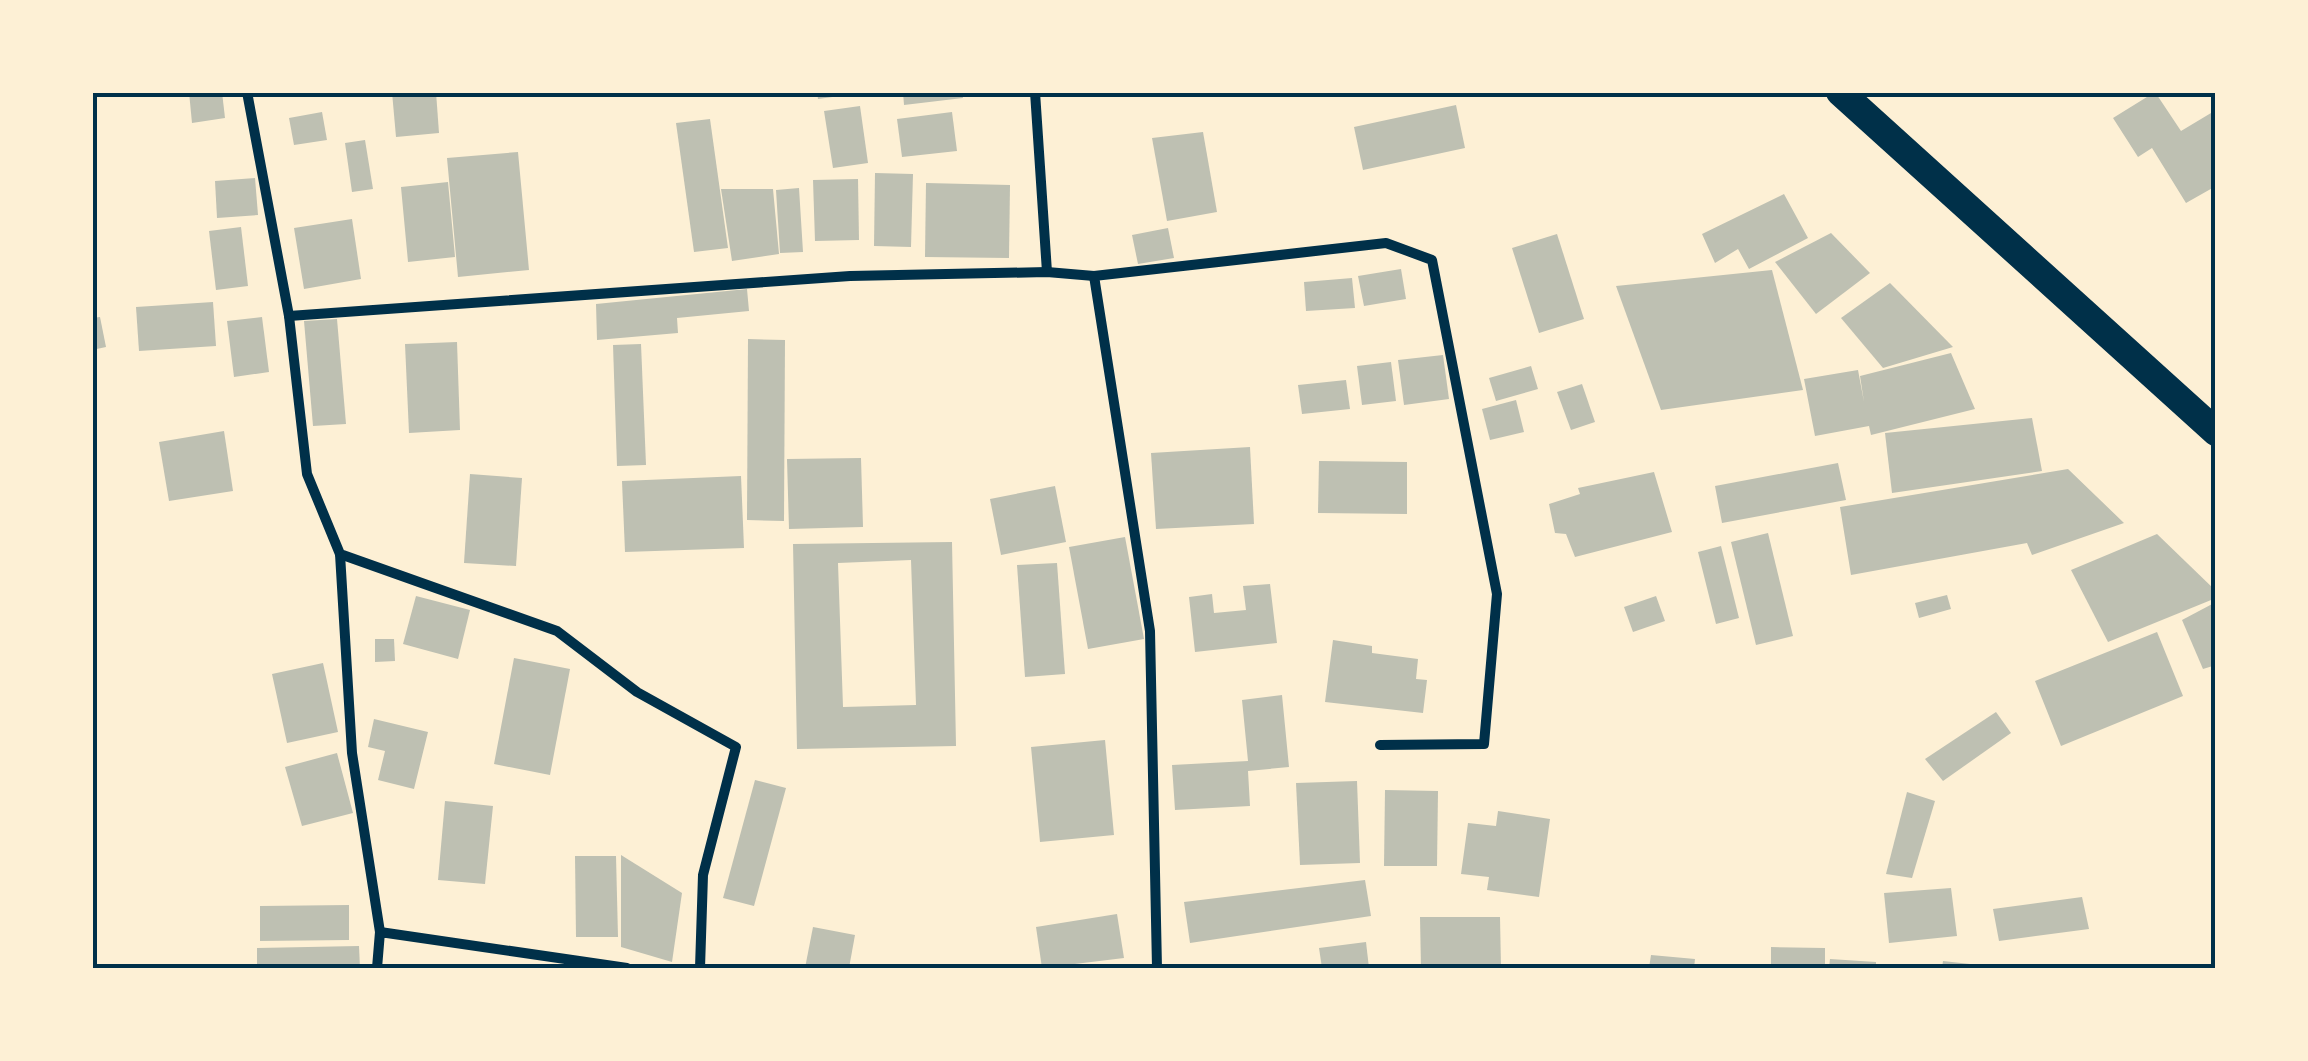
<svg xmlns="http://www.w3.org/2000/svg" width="2308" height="1061" viewBox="0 0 2308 1061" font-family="Georgia,serif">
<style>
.building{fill:#bec0b2;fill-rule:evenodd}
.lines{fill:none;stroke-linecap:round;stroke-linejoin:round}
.minor{stroke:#003049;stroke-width:10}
.trunk{stroke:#003049;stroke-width:28}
.neatline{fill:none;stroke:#003049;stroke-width:4}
</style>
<rect width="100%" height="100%" fill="#fdf0d5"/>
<g class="building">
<polygon points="189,92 222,92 225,118 192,123"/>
<polygon points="392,92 436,92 439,133 396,137"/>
<polygon points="817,92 847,92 847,95 818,99"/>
<polygon points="903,92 962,92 963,98 904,105"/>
<polygon points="2155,92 2181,131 2216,110 2216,186 2186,203 2152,148 2138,157 2113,118"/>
<polygon points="1456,105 1465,148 1363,170 1354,127"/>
<polygon points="860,106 868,163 833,168 824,111"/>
<polygon points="322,112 327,140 294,145 289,118"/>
<polygon points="952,112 957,151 902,157 897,119"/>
<polygon points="710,119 728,248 694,252 676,123"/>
<polygon points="1203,132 1217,212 1167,221 1152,138"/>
<polygon points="365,140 373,189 352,192 345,143"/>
<polygon points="518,152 529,270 458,277 447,158"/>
<polygon points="875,173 913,174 911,247 874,246"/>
<polygon points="255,178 258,215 217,218 215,181"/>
<polygon points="858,179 859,240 815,241 813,180"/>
<polygon points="448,182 455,257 408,262 401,187"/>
<polygon points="926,183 1010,185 1009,258 925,257"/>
<polygon points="799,188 803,252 780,253 776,190"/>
<polygon points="721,189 773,189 779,254 732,261"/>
<polygon points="1784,194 1808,238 1749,269 1738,249 1715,263 1702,234"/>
<polygon points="352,219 361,279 304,289 294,228"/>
<polygon points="241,227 248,286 216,290 209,231"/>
<polygon points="1168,228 1174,258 1138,264 1132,235"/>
<polygon points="1831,233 1870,273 1816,314 1775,262"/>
<polygon points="1557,234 1584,319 1539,333 1512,248"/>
<polygon points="1401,269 1406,299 1364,306 1358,276"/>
<polygon points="1772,270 1803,390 1661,410 1616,286"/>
<polygon points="1352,278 1355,308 1306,311 1304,282"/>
<polygon points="1890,283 1953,347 1883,368 1841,318"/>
<polygon points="747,289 749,311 677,318 678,333 597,340 596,304"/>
<polygon points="213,302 216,346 139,351 136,307"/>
<polygon points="100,317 106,347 92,350 92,318"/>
<polygon points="262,317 269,372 234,377 227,321"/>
<polygon points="337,319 346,424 313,426 304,321"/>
<polygon points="748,339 785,340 784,521 747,520"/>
<polygon points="457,342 460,430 409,433 405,344"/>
<polygon points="641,344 646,465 617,466 613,345"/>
<polygon points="1951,353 1975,409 1871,435 1869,426 1815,436 1804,379 1858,370 1864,402 1860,376"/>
<polygon points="1443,355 1449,399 1404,405 1398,360"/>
<polygon points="1391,362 1396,401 1362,405 1357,366"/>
<polygon points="1531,366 1538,389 1496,401 1489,378"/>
<polygon points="1346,380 1350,409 1302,414 1298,385"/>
<polygon points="1582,384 1595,422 1571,430 1557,392"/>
<polygon points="1516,400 1524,432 1490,440 1482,409"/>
<polygon points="2032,418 2042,471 1892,493 1885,433"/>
<polygon points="224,431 233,491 169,501 159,442"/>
<polygon points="1250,447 1254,524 1156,529 1151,453"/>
<polygon points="861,458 863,527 789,529 787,459"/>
<polygon points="1319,461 1407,462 1407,514 1318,513"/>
<polygon points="1838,463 1846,500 1722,523 1715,486"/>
<polygon points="2068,469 2124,523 2032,555 2027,543 1851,575 1840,507"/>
<polygon points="1654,472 1672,532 1575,557 1566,534 1555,533 1549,504 1580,494 1578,488"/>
<polygon points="470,474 522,478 516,566 464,563"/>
<polygon points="741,476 744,548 625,552 622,481"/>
<polygon points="1055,486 1066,542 1001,555 990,499"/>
<polygon points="1768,533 1793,636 1756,645 1731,542"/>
<polygon points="2157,534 2216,591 2216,598 2108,642 2071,570"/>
<polygon points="1125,537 1144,639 1088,649 1069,547"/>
<path d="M952,542L956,746L797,749L793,544ZM911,560L916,705L843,707L838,563Z"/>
<polygon points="1721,546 1739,618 1716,624 1698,552"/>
<polygon points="1057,563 1065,674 1025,677 1017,565"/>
<polygon points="1270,584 1277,643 1195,652 1189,597 1212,594 1214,613 1246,610 1243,586"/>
<polygon points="1947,595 1951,609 1919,618 1915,603"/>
<polygon points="416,596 470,610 458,659 403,644"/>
<polygon points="1656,596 1665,621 1633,632 1624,607"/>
<polygon points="2216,602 2216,665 2203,669 2182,620"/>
<polygon points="2157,632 2183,696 2061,746 2035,681"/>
<polygon points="375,639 394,639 395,661 375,662"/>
<polygon points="1333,640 1372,646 1372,653 1418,659 1416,679 1427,680 1423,713 1325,702"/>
<polygon points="514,658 570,669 550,775 494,764"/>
<polygon points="323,663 338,732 287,743 272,674"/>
<polygon points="1282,695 1289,767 1248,771 1250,806 1175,810 1172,765 1248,761 1242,700"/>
<polygon points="1996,712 2011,733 1943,781 1925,759"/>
<polygon points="374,719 428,732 414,789 378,780 385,751 368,747"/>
<polygon points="1105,740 1114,835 1040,842 1031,747"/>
<polygon points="337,753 353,813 302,826 285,767"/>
<polygon points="755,780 786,788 754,906 723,898"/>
<polygon points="1357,781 1360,863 1300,865 1296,783"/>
<polygon points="1385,790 1438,791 1437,866 1384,866"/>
<polygon points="1907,792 1935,801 1912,878 1886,874"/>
<polygon points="445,801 493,806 485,884 438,880"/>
<polygon points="1498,811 1550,819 1539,897 1487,890 1489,877 1461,874 1468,823 1496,826"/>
<polygon points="621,855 682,893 672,962 621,947"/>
<polygon points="575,856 616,856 618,937 576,937"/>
<polygon points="1365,880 1371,916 1190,943 1184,902"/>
<polygon points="1951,888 1957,936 1889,943 1884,893"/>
<polygon points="2082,897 2089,929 1999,941 1993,909"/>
<polygon points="349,905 349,940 260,941 260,906"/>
<polygon points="1117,914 1124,958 1042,968 1036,927"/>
<polygon points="1420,917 1500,917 1501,968 1421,968"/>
<polygon points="813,927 855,935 849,968 805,968"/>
<polygon points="1366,942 1369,968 1322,968 1319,948"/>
<polygon points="359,946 360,968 257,968 257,948"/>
<polygon points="1771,947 1825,948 1825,968 1771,968"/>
<polygon points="1651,955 1695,959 1694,968 1649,968"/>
<polygon points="1830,959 1876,962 1876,968 1829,968"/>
<polygon points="1943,961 1988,966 1988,968 1942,968"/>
</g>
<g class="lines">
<g class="minor">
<polyline points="247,92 289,316 307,474 340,554 557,631 637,692 736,747 703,875 700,968"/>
<polyline points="1035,92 1047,272"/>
<polyline points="1094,276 1150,631 1157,968"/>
<polyline points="289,316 850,276 1047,272 1094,276 1386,243 1432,260 1497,594 1484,744 1380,745"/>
<polyline points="340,554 352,753 380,932"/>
<polyline points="377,968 380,932 627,968"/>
</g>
<polyline class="trunk" points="1840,92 2216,432"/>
</g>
<rect width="2308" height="1061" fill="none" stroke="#fdf0d5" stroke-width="190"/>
<rect x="95" y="95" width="2118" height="871" class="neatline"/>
</svg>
